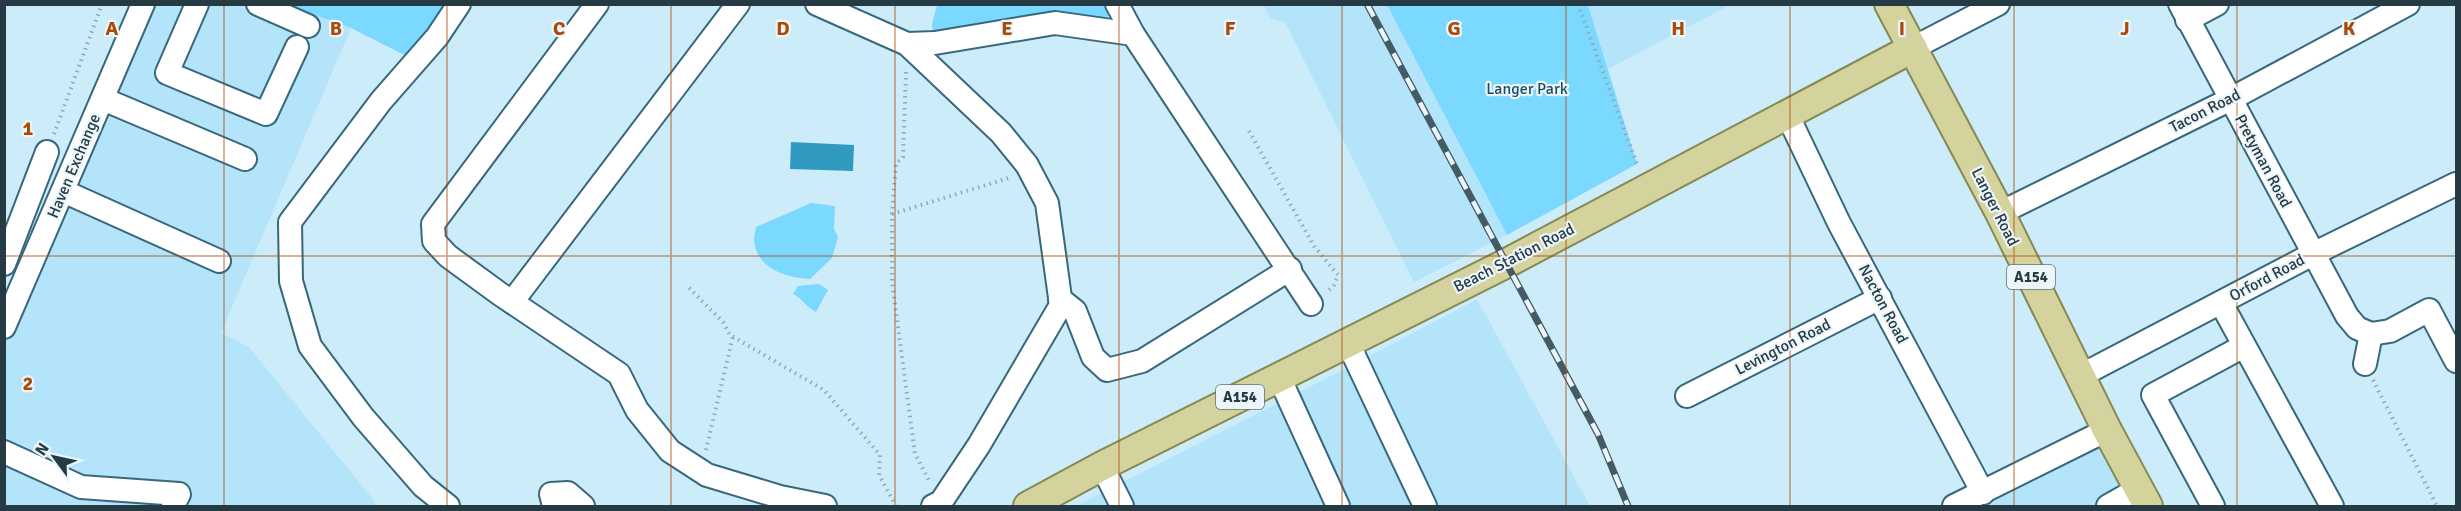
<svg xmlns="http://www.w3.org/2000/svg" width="2461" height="511" viewBox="0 0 2461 511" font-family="Signika,sans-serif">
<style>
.built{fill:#b3e4f9}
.green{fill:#7bd8fe}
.water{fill:#319ac0}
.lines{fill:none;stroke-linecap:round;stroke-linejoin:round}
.minor-casing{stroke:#37687c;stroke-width:26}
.major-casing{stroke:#858a53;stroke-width:32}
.path{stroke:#8faab6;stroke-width:4;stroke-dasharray:1.5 4.5;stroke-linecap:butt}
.minor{stroke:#fff;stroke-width:22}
.major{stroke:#d5d39d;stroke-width:28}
.rail-casing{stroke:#445b65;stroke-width:7}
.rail{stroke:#ebf5fa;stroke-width:4.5;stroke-dasharray:14;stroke-linecap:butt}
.grid{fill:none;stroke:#ab4a07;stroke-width:1.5;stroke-opacity:0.55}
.labels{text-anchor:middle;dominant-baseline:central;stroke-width:4.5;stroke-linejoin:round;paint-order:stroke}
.shield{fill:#ebf5fa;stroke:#60727a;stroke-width:1.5}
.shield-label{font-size:15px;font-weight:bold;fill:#253a43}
.park-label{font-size:16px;fill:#174f64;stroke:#ebf5fa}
.street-label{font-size:16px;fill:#253a43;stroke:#ebf5fa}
.grid-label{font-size:20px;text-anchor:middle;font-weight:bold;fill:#ab4a07;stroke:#ebf5fa;stroke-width:4.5;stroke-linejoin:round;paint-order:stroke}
</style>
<rect width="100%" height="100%" fill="#cdecfa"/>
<g class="built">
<polygon points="1588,4 1730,4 1730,5 1608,69"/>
<polygon points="143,5 287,5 351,28 221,333 249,347 372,498 376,506 5,506 5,327"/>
<polygon points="1264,5 1387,5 1507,235 1414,282 1285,22 1270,18"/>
<polygon points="1477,299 1590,506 1076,506 1364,359"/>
<polygon points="2107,430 2148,506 1959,506"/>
</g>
<g class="green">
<polygon points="1108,4 1112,12 1105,19 933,35 932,24 937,5"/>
<polygon points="287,5 459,5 416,61 351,28"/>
<polygon points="1387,5 1588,5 1637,164 1507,235"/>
<path d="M811,203L835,206L834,229L838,237L832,258L810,279C789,278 760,270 755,246C753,240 755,233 756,227Z"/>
<path d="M819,284L828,290L816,312C806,307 803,299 793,294L798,286Z"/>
</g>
<polygon class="water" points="791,142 854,145 853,171 790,169"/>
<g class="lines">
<g class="minor-casing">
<g id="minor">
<polyline points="197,4 167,73 266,114 297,47"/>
<polyline points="258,4 308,26"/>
<polyline points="597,4 433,224 434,241 448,256 500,294 619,374 637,410 670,451 707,475 780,497 825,506"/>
<polyline points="817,4 907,44 1001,133 1027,165 1047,203 1061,305 979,445 941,502 933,506"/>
<polyline points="1117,4 1133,34 1311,304"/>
<polyline points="2180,4 2347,316 2357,328 2371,334 2365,364"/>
<polyline points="2187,20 2217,4"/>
<polyline points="907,44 935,43 1055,23 1133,34"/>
<polyline points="1913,48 1998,4"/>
<polyline points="103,99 245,159"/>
<polyline points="1787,114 1839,223 1983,493"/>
<polyline points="63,191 219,261"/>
<polyline points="2000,213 2229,100 2408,4"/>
<polyline points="4,264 47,152"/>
<polyline points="1060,299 1075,311 1093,357 1107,370 1142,361 1290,269"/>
<polyline points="512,302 738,4"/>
<polyline points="2221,303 2332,506"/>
<polyline points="4,327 143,4"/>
<polyline points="2371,334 2390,331 2429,310 2456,361"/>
<polyline points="1348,343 1425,506"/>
<polyline points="2080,376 2313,254 2456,184"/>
<polyline points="1279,377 1338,506"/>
<polyline points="1687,396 1880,298"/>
<polyline points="4,452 81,487 179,494 173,506"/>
<polyline points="1102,466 1122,506"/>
<polyline points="448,506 423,486 363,417 310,346 291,281 290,222 381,101 437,37 459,4"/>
<polyline points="554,506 551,494 568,493 583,506"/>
<polyline points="1954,506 2107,430"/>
<polyline points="2108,506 2138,489"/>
<polyline points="2213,506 2153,395 2244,346"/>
</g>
</g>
<g class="major-casing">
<g id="major">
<polyline points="1889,4 2000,213 2107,430 2148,506"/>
<polyline points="1028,506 1102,466 1505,264 1913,48"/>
</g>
</g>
<g class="path">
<polyline points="1578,4 1638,167"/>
<polyline points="906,72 903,157 896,164 892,214 892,282 915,454 930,482"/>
<polyline points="1249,131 1314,246 1338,275 1334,285 1326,293"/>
<polyline points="54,134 102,4"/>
<polyline points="892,214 1012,177"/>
<polyline points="689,288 723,322 730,335 824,390 880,455 879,475 896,506"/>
<polyline points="2373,380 2437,506"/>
<polyline points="706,450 733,336"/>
</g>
<use href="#minor" class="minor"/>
<use href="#major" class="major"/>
<g class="rail-casing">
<polyline id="rail" points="1367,4 1598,434 1628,506"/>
</g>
<use href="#rail" class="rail"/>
</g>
<path class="grid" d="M224,4V506M447,4V506M671,4V506M895,4V506M1119,4V506M1342,4V506M1566,4V506M1790,4V506M2014,4V506M2237,4V506M4,256H2456"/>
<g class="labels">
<g class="shield">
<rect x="2007" y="265" width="48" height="24" rx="4.5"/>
<rect x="1216" y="385" width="48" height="24" rx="4.5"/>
</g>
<g class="shield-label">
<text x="2031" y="277">A154</text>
<text x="1240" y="397">A154</text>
</g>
<g class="park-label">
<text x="1527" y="89">Langer Park</text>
</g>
<g class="street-label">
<text transform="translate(2205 111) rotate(-27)">Tacon Road</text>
<text transform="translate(2263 161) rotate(62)">Pretyman Road</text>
<text transform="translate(74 166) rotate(-67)">Haven Exchange</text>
<text transform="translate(1995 207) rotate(63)">Langer Road</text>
<text transform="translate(1514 258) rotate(-27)">Beach Station Road</text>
<text transform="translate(2267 278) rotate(-28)">Orford Road</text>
<text transform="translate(1883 304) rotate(62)">Nacton Road</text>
<text transform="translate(1783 347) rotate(-27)">Levington Road</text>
</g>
</g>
<g class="grid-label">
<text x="112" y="35">A</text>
<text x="336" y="35">B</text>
<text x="559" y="35">C</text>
<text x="783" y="35">D</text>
<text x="1007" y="35">E</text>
<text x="1230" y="35">F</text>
<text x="1454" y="35">G</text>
<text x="1678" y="35">H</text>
<text x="1902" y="35">I</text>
<text x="2125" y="35">J</text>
<text x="2349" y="35">K</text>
<text x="28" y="135">1</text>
<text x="28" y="390">2</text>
</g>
<rect width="2461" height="511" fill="none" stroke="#253a43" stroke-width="12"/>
<g transform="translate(54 457) rotate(303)" stroke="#ebf5fa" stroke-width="4.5" paint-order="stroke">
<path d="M0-4.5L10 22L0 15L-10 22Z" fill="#253a43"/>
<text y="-9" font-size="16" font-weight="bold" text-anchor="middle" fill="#253a43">N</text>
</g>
</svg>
